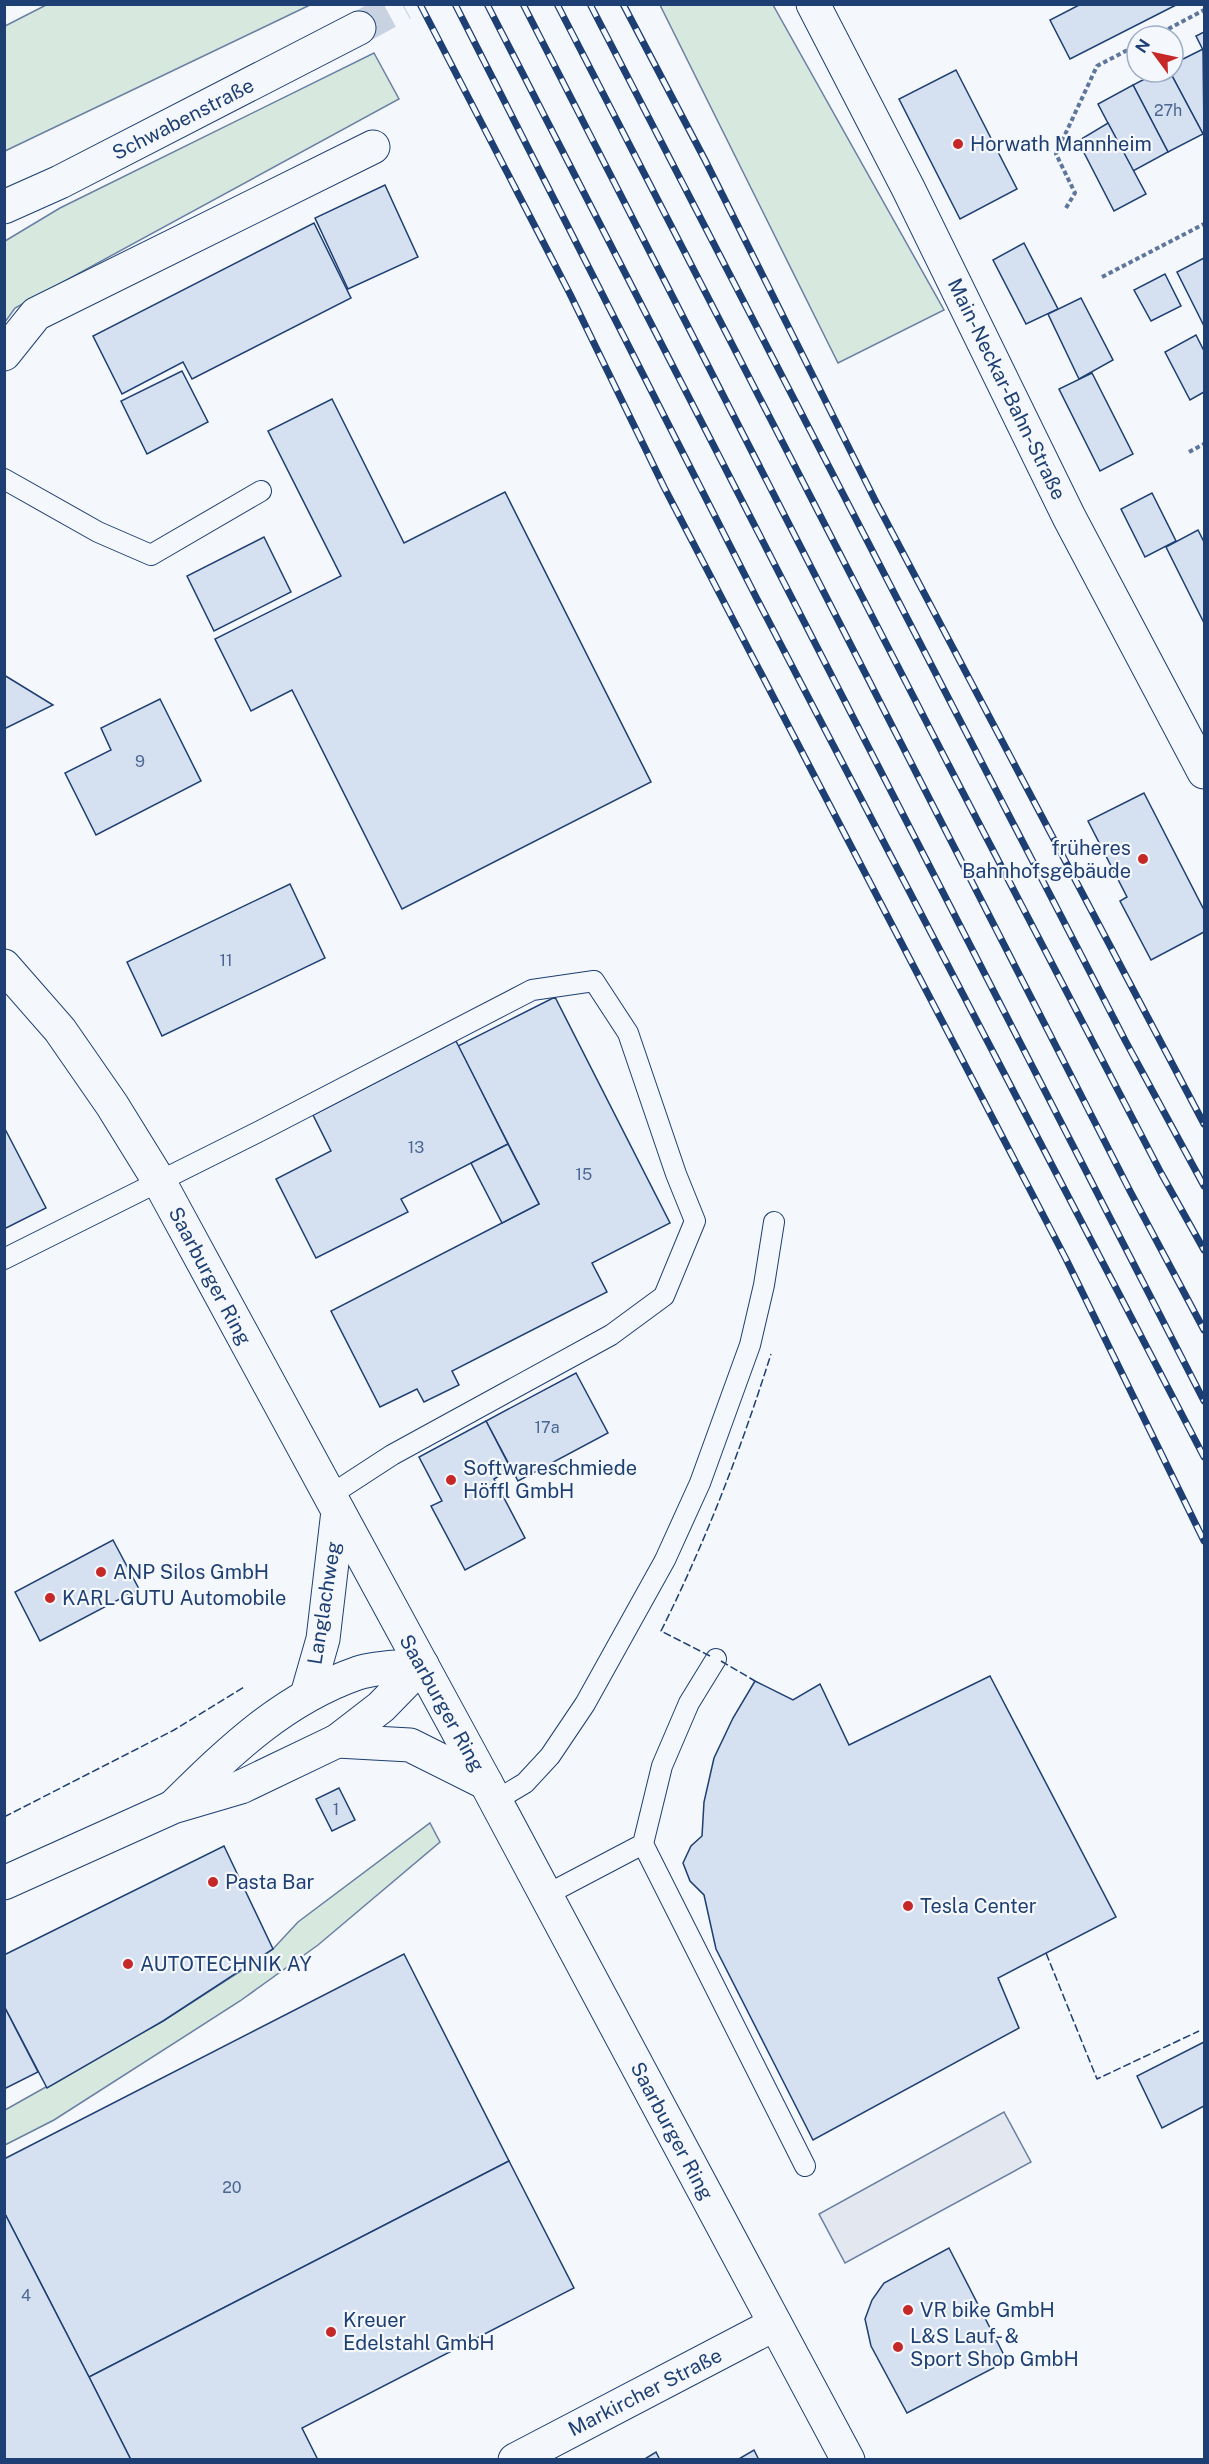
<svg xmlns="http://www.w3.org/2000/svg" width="1209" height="2464" viewBox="0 0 1209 2464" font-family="'Public Sans',sans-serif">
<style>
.green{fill:#d7e8df;stroke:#687fa3;stroke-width:1.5}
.parking{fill:#e3e8f0;stroke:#687fa3;stroke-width:1.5}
.building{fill:#d5e0f0;stroke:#1d3f73;stroke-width:1.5}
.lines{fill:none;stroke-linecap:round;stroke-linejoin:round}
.tertiary-tunnel{stroke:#c9d2e0;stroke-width:33;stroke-dasharray:33 16;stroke-linecap:butt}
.service-casing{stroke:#1d3f73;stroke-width:22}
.minor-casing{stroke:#1d3f73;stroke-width:35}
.tertiary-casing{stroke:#1d3f73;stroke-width:35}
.path{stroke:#5e769c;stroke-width:4;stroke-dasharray:4.5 3;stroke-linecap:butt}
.service{stroke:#f4f7fb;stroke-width:20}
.minor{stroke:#f4f7fb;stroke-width:33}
.tertiary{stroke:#f4f7fb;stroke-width:33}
.rail-casing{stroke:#1d3f73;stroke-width:7}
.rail{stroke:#f4f7fb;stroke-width:4.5;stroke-dasharray:14;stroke-linecap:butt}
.fence{stroke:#1d3f73;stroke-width:1.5;stroke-dasharray:8 3;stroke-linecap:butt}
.poi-dot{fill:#c62828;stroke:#f4f7fb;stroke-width:2}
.labels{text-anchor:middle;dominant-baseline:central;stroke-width:4.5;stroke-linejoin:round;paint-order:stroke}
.number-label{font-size:16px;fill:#4b6792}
.street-label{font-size:20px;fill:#1d3f73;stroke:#f4f7fb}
.poi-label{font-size:20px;fill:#1d3f73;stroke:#f4f7fb;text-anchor:start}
</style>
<rect width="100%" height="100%" fill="#f4f7fb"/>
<g class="green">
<polygon points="48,4 310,4 310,5 5,151 5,26"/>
<polygon points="660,5 773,5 944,310 838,363"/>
<polygon points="374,53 399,99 15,308 5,322 5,241 60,208"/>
<polygon points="430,1823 440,1842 318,1945 240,2001 54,2120 5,2145 5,2110 163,2021 236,1974 273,1949 298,1922"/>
</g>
<polygon class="parking" points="1004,2112 1031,2162 845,2263 819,2214"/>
<g class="building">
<polygon points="1081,4 1178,4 1070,59 1050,20"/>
<polygon points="1204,32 1204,52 1196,36"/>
<polygon points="1203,49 1204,133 1203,134 1170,72 1173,72 1173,64"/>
<polygon points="956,70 1017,189 960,219 899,99"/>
<polygon points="1158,72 1170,72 1203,134 1168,152 1133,85"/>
<polygon points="1133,85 1168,152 1133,171 1098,104"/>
<polygon points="1108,123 1146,194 1114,211 1078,141"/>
<polygon points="385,185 418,257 348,289 315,218"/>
<polygon points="314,223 351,298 192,379 183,362 122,394 93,336"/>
<polygon points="1024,243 1058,309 1026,324 993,260"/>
<polygon points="1204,258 1204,326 1177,272"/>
<polygon points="1165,274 1181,306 1151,321 1134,290"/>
<polygon points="1081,298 1113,360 1079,379 1048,314"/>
<polygon points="1196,335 1204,351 1204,392 1190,400 1165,352"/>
<polygon points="182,371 208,422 147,454 121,401"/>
<polygon points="1092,373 1133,454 1100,471 1059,389"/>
<polygon points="332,399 404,543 505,492 651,782 402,909 292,690 251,711 215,639 341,576 268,431"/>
<polygon points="1152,493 1176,541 1145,557 1121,509"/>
<polygon points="1198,530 1204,542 1204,623 1166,547"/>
<polygon points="264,537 291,592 214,631 187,576"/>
<polygon points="4,675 53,705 4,729"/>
<polygon points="160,699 201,781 96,835 65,773 111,750 101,728"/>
<polygon points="1144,793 1204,910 1204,932 1151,960 1120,901 1127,897 1088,821"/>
<polygon points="290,884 325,958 162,1036 127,962"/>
<polygon points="555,997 670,1223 592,1263 607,1292 452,1371 459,1385 424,1402 417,1389 380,1407 331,1311 539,1204 458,1046"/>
<polygon points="456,1041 508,1144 401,1199 408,1212 316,1258 276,1179 331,1151 313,1115"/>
<polygon points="4,1127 46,1208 4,1229"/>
<polygon points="508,1144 539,1204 502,1223 471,1163"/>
<polygon points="576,1373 608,1433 518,1481 486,1421"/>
<polygon points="486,1421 511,1469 494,1479 525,1538 465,1570 431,1506 442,1501 419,1457"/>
<polygon points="113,1540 139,1589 40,1641 15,1592"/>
<polygon points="990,1676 1116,1917 998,1978 1019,2028 813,2140 716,1949 704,1895 690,1881 683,1863 691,1846 702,1836 704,1802 714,1758 733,1718 755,1681 793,1700 820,1684 849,1745"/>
<polygon points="339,1788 355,1820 332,1831 316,1799"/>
<polygon points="224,1846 273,1949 163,2021 47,2088 4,2006 4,1955"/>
<polygon points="404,1954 509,2161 89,2377 4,2212 4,2159"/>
<polygon points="4,2006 38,2072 4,2089"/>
<polygon points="1204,2042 1204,2106 1162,2128 1137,2076"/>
<polygon points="509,2161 574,2288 302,2428 318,2460 131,2460 89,2377"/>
<polygon points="4,2212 89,2377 131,2460 4,2460"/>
<polygon points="949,2248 1007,2361 907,2413 871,2346 865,2319 872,2300 884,2283"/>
<polygon points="754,2450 759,2460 737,2460"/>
<polygon points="656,2452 660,2460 643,2460"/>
</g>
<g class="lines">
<polyline class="tertiary-tunnel" points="359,28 403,4"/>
<g class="service-casing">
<g id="service">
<polyline points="4,479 98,532 151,555 261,491"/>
<polyline points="4,1259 260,1131 532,990 594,981 628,1033 676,1174 695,1221 664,1296 611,1335 392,1455 329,1496"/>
<polyline points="495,1801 525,1783 550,1756 585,1704 665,1560 700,1483 750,1345 764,1285 774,1222"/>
<polyline points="643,1844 805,2166"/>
<polyline points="546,1895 643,1844 662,1766 689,1703 716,1659"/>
</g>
</g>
<g class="minor-casing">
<g id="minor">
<polyline points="813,4 908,188 1069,517 1204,772"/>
<polyline points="4,354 36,314 373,147"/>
<polyline points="4,966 60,1030 112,1105 159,1181 486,1783 848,2460"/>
<polyline points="307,1695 323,1639 338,1511"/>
<polyline points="337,1741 410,1745 486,1783"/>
<path d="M176,1804C231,1750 283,1699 358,1673C377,1667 401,1667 422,1665"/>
<polyline points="4,1883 173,1807 241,1787 337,1741 381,1707 422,1665"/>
<polyline points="515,2460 775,2324"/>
</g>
</g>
<g class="tertiary-casing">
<polyline id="tertiary" points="4,207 60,182 359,28"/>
</g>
<g class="path">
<polyline points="1155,36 1204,10"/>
<polyline points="1066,208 1075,193 1056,154 1097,66 1137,45"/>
<polyline points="1102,277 1204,224"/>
<polyline points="1189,452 1204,444"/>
</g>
<use href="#service" class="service"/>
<use href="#minor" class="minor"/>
<use href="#tertiary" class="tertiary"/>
<g class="rail-casing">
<g id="rail">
<polyline points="420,4 570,294 664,487 1066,1259 1204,1541"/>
<polyline points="455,4 756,597 1204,1457"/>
<polyline points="487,4 1204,1401"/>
<polyline points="523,4 1130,1191 1204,1330"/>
<polyline points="557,4 946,760 1161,1173 1204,1250"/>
<polyline points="590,4 1126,1042 1204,1186"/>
<polyline points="623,4 705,160 875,500 1204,1124"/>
</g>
</g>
<use href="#rail" class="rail"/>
<g class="fence">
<path d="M710,1656L661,1631C706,1541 741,1449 771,1354"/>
<polyline points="721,1661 755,1681"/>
<polyline points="4,1817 174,1730 244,1687"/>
<polyline points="1046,1953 1097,2079 1199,2031"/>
</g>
</g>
<g class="poi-dot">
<circle cx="958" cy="144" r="6"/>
<circle cx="1143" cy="859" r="6"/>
<circle cx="451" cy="1480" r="6"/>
<circle cx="101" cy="1572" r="6"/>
<circle cx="50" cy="1598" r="6"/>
<circle cx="213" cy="1882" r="6"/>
<circle cx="908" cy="1906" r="6"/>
<circle cx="128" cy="1964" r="6"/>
<circle cx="908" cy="2310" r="6"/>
<circle cx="331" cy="2332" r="6"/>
<circle cx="898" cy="2347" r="6"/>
</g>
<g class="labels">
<g class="number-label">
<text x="1168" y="110">27h</text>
<text x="140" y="761">9</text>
<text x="226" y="960">11</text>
<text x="416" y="1147">13</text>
<text x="584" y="1174">15</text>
<text x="547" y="1427">17a</text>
<text x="336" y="1809">1</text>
<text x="232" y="2187">20</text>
<text x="26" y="2295">4</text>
</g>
<g class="street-label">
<text transform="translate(183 119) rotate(-27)">Schwabenstraße</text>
<text transform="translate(1007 389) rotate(64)">Main-Neckar-Bahn-Straße</text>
<text transform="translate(210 1276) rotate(62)">Saarburger Ring</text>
<text transform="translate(324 1603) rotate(-81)">Langlachweg</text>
<text transform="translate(442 1703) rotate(61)">Saarburger Ring</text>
<text transform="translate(672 2131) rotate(62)">Saarburger Ring</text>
<text transform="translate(645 2392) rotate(-27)">Markircher Straße</text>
</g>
<g class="poi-label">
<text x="970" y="144">Horwath Mannheim</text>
<text x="1131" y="848" text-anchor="end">früheres<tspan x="1131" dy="23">Bahnhofsgebäude</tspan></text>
<text x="463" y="1468">Softwareschmiede<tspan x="463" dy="23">Höffl GmbH</tspan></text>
<text x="113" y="1572">ANP Silos GmbH</text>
<text x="62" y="1598">KARL GUTU Automobile</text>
<text x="225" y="1882">Pasta Bar</text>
<text x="920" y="1906">Tesla Center</text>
<text x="140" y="1964">AUTOTECHNIK AY</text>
<text x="920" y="2310">VR bike GmbH</text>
<text x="343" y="2320">Kreuer<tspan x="343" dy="23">Edelstahl GmbH</tspan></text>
<text x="910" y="2336">L&amp;S Lauf- &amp;<tspan x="910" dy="23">Sport Shop GmbH</tspan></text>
</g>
</g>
<rect width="1209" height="2464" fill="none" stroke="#1d3f73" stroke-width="12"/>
<g transform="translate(1155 54) rotate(303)"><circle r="28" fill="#f4f7fb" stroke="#9eadc5" stroke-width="1.5"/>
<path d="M0-4.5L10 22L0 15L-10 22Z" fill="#c62828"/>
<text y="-9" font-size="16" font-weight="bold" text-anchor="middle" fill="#1d3f73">N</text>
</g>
</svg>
